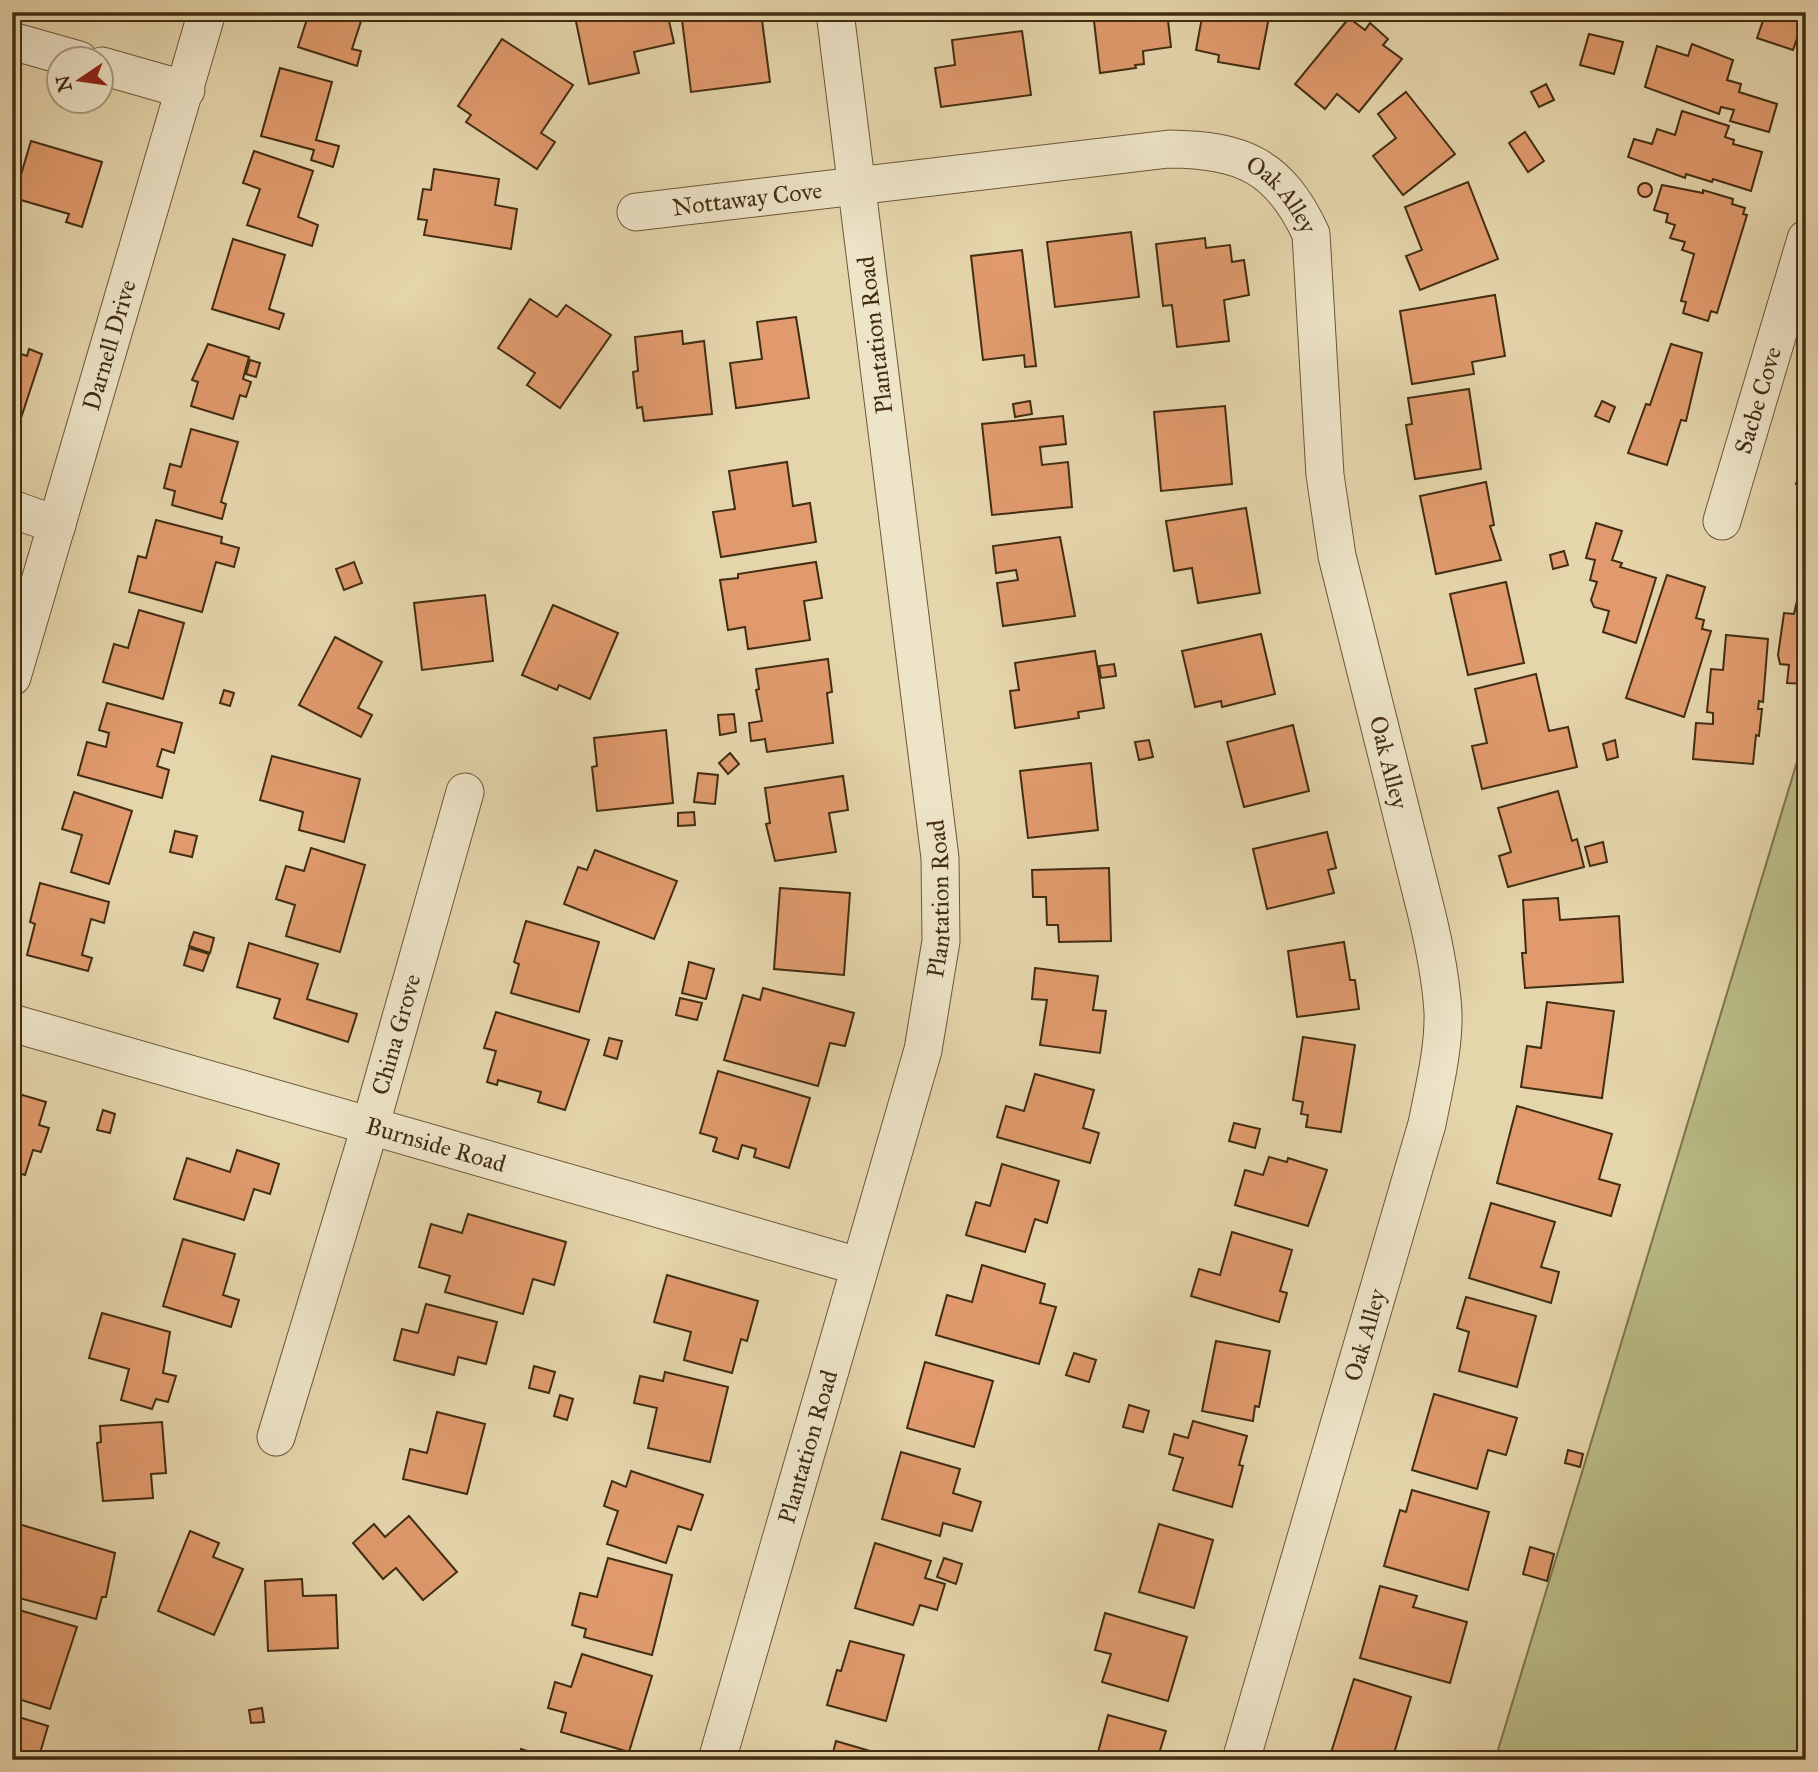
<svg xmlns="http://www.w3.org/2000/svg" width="1818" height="1772" viewBox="0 0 1818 1772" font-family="'IM FELL Great Primer',serif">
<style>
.green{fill:#babc86;stroke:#7e744c;stroke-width:2}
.building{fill:#e09a6d;stroke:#432d12;stroke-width:2}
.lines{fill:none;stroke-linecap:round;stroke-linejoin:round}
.minor-casing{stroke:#6c5738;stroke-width:39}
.minor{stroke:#eee4c8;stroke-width:37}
.labels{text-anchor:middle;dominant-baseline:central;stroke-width:5;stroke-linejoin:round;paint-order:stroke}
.street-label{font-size:24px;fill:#432d12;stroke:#eee4c8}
</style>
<rect width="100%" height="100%" fill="#e5d5ab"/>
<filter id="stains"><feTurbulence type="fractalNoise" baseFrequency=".00286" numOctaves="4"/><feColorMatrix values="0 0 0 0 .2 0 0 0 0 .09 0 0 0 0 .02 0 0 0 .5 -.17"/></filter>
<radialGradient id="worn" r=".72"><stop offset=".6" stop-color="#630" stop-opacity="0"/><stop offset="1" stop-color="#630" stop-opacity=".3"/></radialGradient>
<polygon class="green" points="1806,732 1806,1760 1495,1760"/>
<g class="building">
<polygon points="302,12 364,12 352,49 361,51 357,66 298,47 307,19 300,17"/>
<polygon points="574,12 667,12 674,43 634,52 639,73 589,84"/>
<polygon points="761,12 770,82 691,92 682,20"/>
<polygon points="1093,12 1167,12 1171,47 1143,51 1144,64 1135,65 1136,68 1100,73"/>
<polygon points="1203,12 1270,12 1259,69 1218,62 1219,55 1196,50"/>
<polygon points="1766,12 1806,12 1793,50 1757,38"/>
<polygon points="1349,18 1365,30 1370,23 1388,39 1383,45 1402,59 1359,112 1337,94 1325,109 1295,84"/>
<polygon points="1022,31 1031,95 941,107 935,68 955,65 952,40"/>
<polygon points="1589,34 1623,42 1614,74 1580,65"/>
<polygon points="502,39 573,85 541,133 555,142 537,169 466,122 471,115 458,106"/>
<polygon points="1692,44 1733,60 1727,80 1741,84 1739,92 1777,104 1769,132 1730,121 1734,110 1721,107 1719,114 1645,87 1657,46 1688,56"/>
<polygon points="280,68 332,82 316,140 339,146 333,167 311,160 314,150 261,136"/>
<polygon points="1546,84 1554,100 1539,107 1531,92"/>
<polygon points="1406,92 1455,154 1403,195 1373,156 1396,138 1378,114"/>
<polygon points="1682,111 1729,126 1725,137 1734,140 1733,144 1762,152 1751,191 1713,179 1712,182 1686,174 1685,178 1628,157 1634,139 1652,144 1657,129 1675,135"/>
<polygon points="1525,132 1544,161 1528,172 1509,143"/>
<polygon points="31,141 102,162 82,227 66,222 69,214 14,198"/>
<polygon points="254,151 313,171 298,217 318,225 312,246 247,225 260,189 243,183"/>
<polygon points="434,169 499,179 495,205 517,209 511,249 424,235 427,220 418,219 423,189 431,190"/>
<polygon points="1468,182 1498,259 1420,290 1406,256 1422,250 1405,207"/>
<circle cx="1645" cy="190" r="7"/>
<polygon points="1662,185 1703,193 1703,190 1733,199 1732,204 1745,208 1743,214 1747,215 1717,313 1711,311 1708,321 1683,313 1686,302 1681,301 1694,254 1682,250 1685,242 1670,238 1675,225 1666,222 1668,214 1654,210"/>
<polygon points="1131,232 1139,297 1055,307 1047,242"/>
<polygon points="1205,238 1206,248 1230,245 1232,262 1244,260 1249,295 1224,300 1229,341 1177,347 1172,305 1163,306 1156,244"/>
<polygon points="233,239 285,255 269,309 284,314 279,329 212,309"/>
<polygon points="1022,250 1036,366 1025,367 1024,355 983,360 971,256"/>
<polygon points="1495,295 1505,356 1472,362 1474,374 1412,384 1400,311"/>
<polygon points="530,299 557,317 566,305 611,335 560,408 527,385 535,373 498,348"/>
<polygon points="796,317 809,398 736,408 730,363 762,359 757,322"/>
<polygon points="682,331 683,344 704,341 712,414 644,421 642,407 637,408 633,372 638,371 635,337"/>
<polygon points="208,344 249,357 243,379 251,382 246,397 240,395 233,419 191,406 198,382 192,380"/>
<polygon points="1671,344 1702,353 1686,421 1681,420 1667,465 1628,453 1646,404 1650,405"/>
<polygon points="29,349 42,354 21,418 12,415 12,351 27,356"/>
<polygon points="250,360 260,363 256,377 246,374"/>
<polygon points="1469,389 1481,469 1415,479 1406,425 1412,424 1408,398"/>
<polygon points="1030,401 1032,414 1015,417 1013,404"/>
<polygon points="1602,401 1615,407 1609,422 1595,416"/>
<polygon points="1225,406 1232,484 1161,491 1154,412"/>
<polygon points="1063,416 1066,444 1040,447 1042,465 1068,462 1072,507 992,515 982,424"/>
<polygon points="191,429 238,442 221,502 226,504 222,519 172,505 175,491 164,488 170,464 181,467"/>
<polygon points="787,462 793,506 810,503 816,542 721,557 713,512 735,509 729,471"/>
<polygon points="1803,463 1806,464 1806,487 1796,484"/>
<polygon points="1486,482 1494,525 1490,526 1501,560 1436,574 1420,496"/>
<polygon points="1246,508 1260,593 1198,603 1192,568 1174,571 1166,521"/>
<polygon points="156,520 222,537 221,543 239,548 234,567 216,562 202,612 129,592 138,556 146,558"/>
<polygon points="1596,523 1622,531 1612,560 1622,563 1620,567 1656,578 1636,643 1603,632 1609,611 1594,607 1591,600 1597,582 1590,580 1595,560 1586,558"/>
<polygon points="1060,537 1075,616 1003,626 997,583 1018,580 1016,570 996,573 993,546"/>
<polygon points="1564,551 1568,565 1553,569 1550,555"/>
<polygon points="354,562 362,583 344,590 336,569"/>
<polygon points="816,562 822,598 804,601 810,640 748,649 745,627 728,630 720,580 738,578 738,574"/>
<polygon points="1667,575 1705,587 1696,618 1704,620 1702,629 1711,631 1684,717 1626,698"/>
<polygon points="1506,582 1524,663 1468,675 1450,594"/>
<polygon points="1800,588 1806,588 1806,684 1787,683 1789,665 1780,664 1778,655 1784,613 1794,614"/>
<polygon points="485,595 493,661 422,670 414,603"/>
<polygon points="553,605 618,633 590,699 559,685 557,690 522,675"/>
<polygon points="139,610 184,623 163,699 103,682 114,644 128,648"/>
<polygon points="1261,634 1275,694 1222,707 1221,701 1195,707 1182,651"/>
<polygon points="1726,635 1768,639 1763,702 1759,701 1758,709 1762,709 1759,736 1756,735 1753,764 1693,759 1696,723 1713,724 1713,713 1707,712 1711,669 1723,670"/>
<polygon points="335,637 382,662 358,708 372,715 361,737 299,705"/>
<polygon points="1095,651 1104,708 1078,712 1079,718 1015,728 1010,691 1019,690 1015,663"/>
<polygon points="828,659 832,692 827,693 833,743 767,752 765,739 751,741 749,723 762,721 756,690 759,689 756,669"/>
<polygon points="1114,664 1116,676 1101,678 1099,666"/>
<polygon points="1536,674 1549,731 1568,727 1577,767 1482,789 1472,746 1487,743 1475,689"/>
<polygon points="224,690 234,693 230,706 220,703"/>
<polygon points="107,703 182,723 174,753 162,749 157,766 169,770 162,798 78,775 87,742 106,747 109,733 99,730"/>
<polygon points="734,714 736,732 720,735 718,715"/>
<polygon points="1293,725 1309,791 1244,807 1227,742"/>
<polygon points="666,730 673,803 597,811 592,767 597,766 594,738"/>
<polygon points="1149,740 1153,757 1139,760 1135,742"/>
<polygon points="1615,740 1618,757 1607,760 1603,744"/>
<polygon points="730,753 739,764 728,774 719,763"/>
<polygon points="272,756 360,779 344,842 299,830 303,812 260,800"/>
<polygon points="1091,763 1098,830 1028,838 1020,771"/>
<polygon points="698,773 718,775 715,804 694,802"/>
<polygon points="843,776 848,810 829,813 836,852 775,861 766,824 770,823 765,788"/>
<polygon points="1558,791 1572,841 1577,839 1584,867 1508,887 1499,856 1511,852 1498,808"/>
<polygon points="74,792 132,811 109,884 71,872 82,835 62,829"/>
<polygon points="694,812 695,825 678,826 678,813"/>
<polygon points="175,831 197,836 192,857 170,852"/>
<polygon points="1327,832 1336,868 1328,870 1334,893 1267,909 1253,849"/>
<polygon points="1603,842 1607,862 1590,866 1585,847"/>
<polygon points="311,848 365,865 340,952 286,936 295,905 276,899 286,866 304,871"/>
<polygon points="595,850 677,881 654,939 564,904 578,867 587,870"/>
<polygon points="1109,868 1111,941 1059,942 1058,925 1047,925 1046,897 1033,897 1032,870"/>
<polygon points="40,883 109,902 104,923 91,919 82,955 92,958 88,971 27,955 35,924 30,922"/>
<polygon points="780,888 850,893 844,975 774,969"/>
<polygon points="1558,898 1560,920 1619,916 1623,982 1525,988 1522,953 1526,953 1523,900"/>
<polygon points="526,921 599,942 579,1012 511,993 519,964 514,962"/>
<polygon points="194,932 214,938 210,953 189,946"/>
<polygon points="1344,942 1350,980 1355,980 1359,1009 1297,1017 1288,951"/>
<polygon points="249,943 318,964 307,999 357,1014 348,1042 274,1018 280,999 237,987"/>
<polygon points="189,948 209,954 203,971 184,965"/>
<polygon points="689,962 714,969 706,999 682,993"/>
<polygon points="1035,968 1098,976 1093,1010 1106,1011 1100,1053 1040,1045 1047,1000 1032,999"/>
<polygon points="763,988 854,1013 845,1046 830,1043 818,1086 724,1060 743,995 760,1000"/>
<polygon points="680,998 702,1003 697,1020 676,1015"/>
<polygon points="1547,1002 1614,1011 1602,1098 1521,1087 1527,1046 1541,1048"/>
<polygon points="496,1012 589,1040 565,1110 538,1102 541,1092 498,1080 497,1085 487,1082 496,1051 484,1048"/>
<polygon points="1303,1037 1355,1045 1341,1132 1306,1127 1308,1115 1301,1114 1303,1102 1293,1100"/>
<polygon points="609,1038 622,1041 617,1059 604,1055"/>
<polygon points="718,1071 810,1098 789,1168 754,1157 756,1149 742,1145 738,1159 713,1151 717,1138 700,1133"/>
<polygon points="1035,1074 1094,1090 1083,1128 1099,1133 1090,1163 997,1137 1006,1106 1024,1111"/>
<polygon points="12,1092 46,1102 39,1125 49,1128 41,1152 33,1150 25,1175 12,1171"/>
<polygon points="1517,1106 1612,1134 1599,1179 1620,1185 1611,1216 1497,1183"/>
<polygon points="103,1110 115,1114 110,1133 97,1130"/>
<polygon points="1234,1123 1260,1129 1255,1148 1229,1141"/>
<polygon points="237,1150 279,1164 270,1194 254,1189 244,1220 174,1199 187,1158 230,1172"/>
<polygon points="1269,1157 1287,1162 1288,1158 1327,1170 1308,1226 1235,1205 1245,1170 1263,1175"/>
<polygon points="1002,1164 1059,1181 1047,1223 1035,1219 1025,1252 966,1235 976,1202 990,1206"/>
<polygon points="1491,1203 1555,1222 1541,1267 1559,1272 1551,1303 1469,1278"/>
<polygon points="468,1214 566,1242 554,1285 533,1279 523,1314 445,1292 450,1276 419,1267 431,1224 462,1233"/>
<polygon points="1232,1232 1292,1250 1280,1291 1287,1293 1279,1322 1191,1296 1199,1269 1220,1275"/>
<polygon points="183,1239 235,1254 223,1295 239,1300 231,1327 163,1306"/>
<polygon points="982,1265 1045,1284 1040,1303 1056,1307 1039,1364 936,1335 947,1295 972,1302"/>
<polygon points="667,1275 758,1301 747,1341 741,1339 732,1373 684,1360 691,1332 654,1322"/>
<polygon points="1466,1297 1536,1316 1517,1387 1459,1371 1469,1332 1457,1328"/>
<polygon points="426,1304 497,1322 486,1364 458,1357 454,1375 394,1360 402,1329 418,1333"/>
<polygon points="102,1313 170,1332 163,1373 176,1376 168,1402 156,1399 152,1409 121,1400 129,1369 89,1358"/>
<polygon points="1216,1341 1270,1351 1259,1407 1255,1406 1253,1421 1202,1411"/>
<polygon points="1074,1353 1096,1360 1089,1382 1066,1375"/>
<polygon points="925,1362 993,1381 974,1447 907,1428"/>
<polygon points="534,1366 555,1372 549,1393 529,1388"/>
<polygon points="665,1372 728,1387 710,1462 648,1448 657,1408 634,1403 640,1376 663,1381"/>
<polygon points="1434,1394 1517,1418 1506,1455 1488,1450 1477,1489 1412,1470"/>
<polygon points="560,1395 573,1399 567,1420 554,1416"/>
<polygon points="1129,1405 1149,1411 1143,1432 1123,1427"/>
<polygon points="437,1412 485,1424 467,1494 403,1479 410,1449 427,1453"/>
<polygon points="1193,1421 1247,1436 1239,1465 1243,1466 1232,1507 1173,1490 1183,1458 1169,1454 1174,1434 1188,1438"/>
<polygon points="162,1422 166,1473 151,1474 153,1498 103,1501 97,1443 101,1442 100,1426"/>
<polygon points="1568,1450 1583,1454 1580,1467 1565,1463"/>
<polygon points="901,1452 960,1469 953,1493 981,1502 972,1531 943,1523 940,1536 882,1519"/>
<polygon points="631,1471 703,1495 691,1530 678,1526 666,1563 607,1544 618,1511 604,1506 612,1481 626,1487"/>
<polygon points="1412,1490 1489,1512 1468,1590 1384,1566 1400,1510 1406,1512"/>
<polygon points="409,1516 457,1572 423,1600 396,1568 383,1579 353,1543 374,1524 385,1537"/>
<polygon points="12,1522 115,1553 106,1597 102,1597 96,1619 12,1596"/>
<polygon points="1159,1524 1213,1540 1194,1608 1139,1592"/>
<polygon points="190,1531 219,1543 213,1557 243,1569 214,1635 158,1611"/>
<polygon points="875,1543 931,1561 925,1578 945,1584 937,1610 920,1605 913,1625 855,1608"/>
<polygon points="1530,1547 1554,1554 1547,1581 1523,1574"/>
<polygon points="608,1558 672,1575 652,1655 584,1637 586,1629 572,1625 580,1593 597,1597"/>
<polygon points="944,1558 962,1564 956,1584 937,1577"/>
<polygon points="302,1579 303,1596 336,1595 338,1648 268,1651 265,1581"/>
<polygon points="1380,1586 1417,1596 1413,1607 1467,1622 1450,1683 1360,1658"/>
<polygon points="12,1608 77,1627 50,1709 12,1697"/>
<polygon points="1105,1613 1187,1637 1168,1701 1102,1682 1111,1654 1095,1650"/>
<polygon points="850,1641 904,1655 886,1721 827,1705 837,1670 841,1671"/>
<polygon points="582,1654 652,1676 629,1752 561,1732 566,1713 548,1708 555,1682 571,1687"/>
<polygon points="1354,1679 1411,1697 1392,1760 1344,1760 1330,1756"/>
<polygon points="262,1708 264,1722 251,1723 249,1710"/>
<polygon points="12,1715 48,1726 38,1760 12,1760"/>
<polygon points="1108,1715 1166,1731 1157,1760 1091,1760 1092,1754 1097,1756"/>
<polygon points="836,1741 880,1754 878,1760 831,1760"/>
<polygon points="521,1749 543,1756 545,1753 566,1760 517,1760"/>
</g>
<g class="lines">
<g class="minor-casing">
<g id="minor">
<polyline points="12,41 79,60"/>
<polyline points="102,66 186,90"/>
<path id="s1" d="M636,212L1169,149C1242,150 1279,165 1311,234L1325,475L1337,556L1426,911C1434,944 1441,977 1443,1012C1444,1049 1434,1088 1427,1124L1241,1760"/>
<polyline points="12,509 57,525"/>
<path id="s2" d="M1722,521L1806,239"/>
<path id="s3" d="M12,677L207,12"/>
<path id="s4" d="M12,1023L858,1266"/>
<path id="s5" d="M276,1437L370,1127L465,792"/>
<path id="s6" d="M717,1760L923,1050L941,941L940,858L835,12"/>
</g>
</g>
<use href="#minor" class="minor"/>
</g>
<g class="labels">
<g class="street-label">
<text stroke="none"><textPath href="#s1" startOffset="112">Nottaway Cove</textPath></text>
<text stroke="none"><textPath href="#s1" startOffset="665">Oak Alley</textPath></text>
<text transform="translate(875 335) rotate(-97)">Plantation Road</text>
<text stroke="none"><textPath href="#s3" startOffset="346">Darnell Drive</textPath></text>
<text stroke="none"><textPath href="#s2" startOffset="126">Sacbe Cove</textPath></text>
<text stroke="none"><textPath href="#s1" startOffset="1251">Oak Alley</textPath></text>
<text stroke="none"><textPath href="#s6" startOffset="892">Plantation Road</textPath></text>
<text stroke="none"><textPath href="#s5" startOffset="420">China Grove</textPath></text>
<text stroke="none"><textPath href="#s4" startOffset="441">Burnside Road</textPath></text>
<text transform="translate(1365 1335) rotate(-74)">Oak Alley</text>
<text stroke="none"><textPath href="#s6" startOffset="326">Plantation Road</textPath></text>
</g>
</g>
<rect width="1818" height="1772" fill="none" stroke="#e5d5ab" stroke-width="42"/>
<rect x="14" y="14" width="1790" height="1744" fill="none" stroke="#432d12" stroke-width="3.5"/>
<rect x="21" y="21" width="1776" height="1730" fill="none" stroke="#432d12" stroke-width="2"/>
<g transform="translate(80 80) rotate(257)"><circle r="33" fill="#eee4c8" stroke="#aa9b7f" stroke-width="2"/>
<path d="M0-5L12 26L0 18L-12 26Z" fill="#8f2418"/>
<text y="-10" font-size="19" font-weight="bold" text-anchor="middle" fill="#432d12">N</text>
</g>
<rect width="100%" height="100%" filter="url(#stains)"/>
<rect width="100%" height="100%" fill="url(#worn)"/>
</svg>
